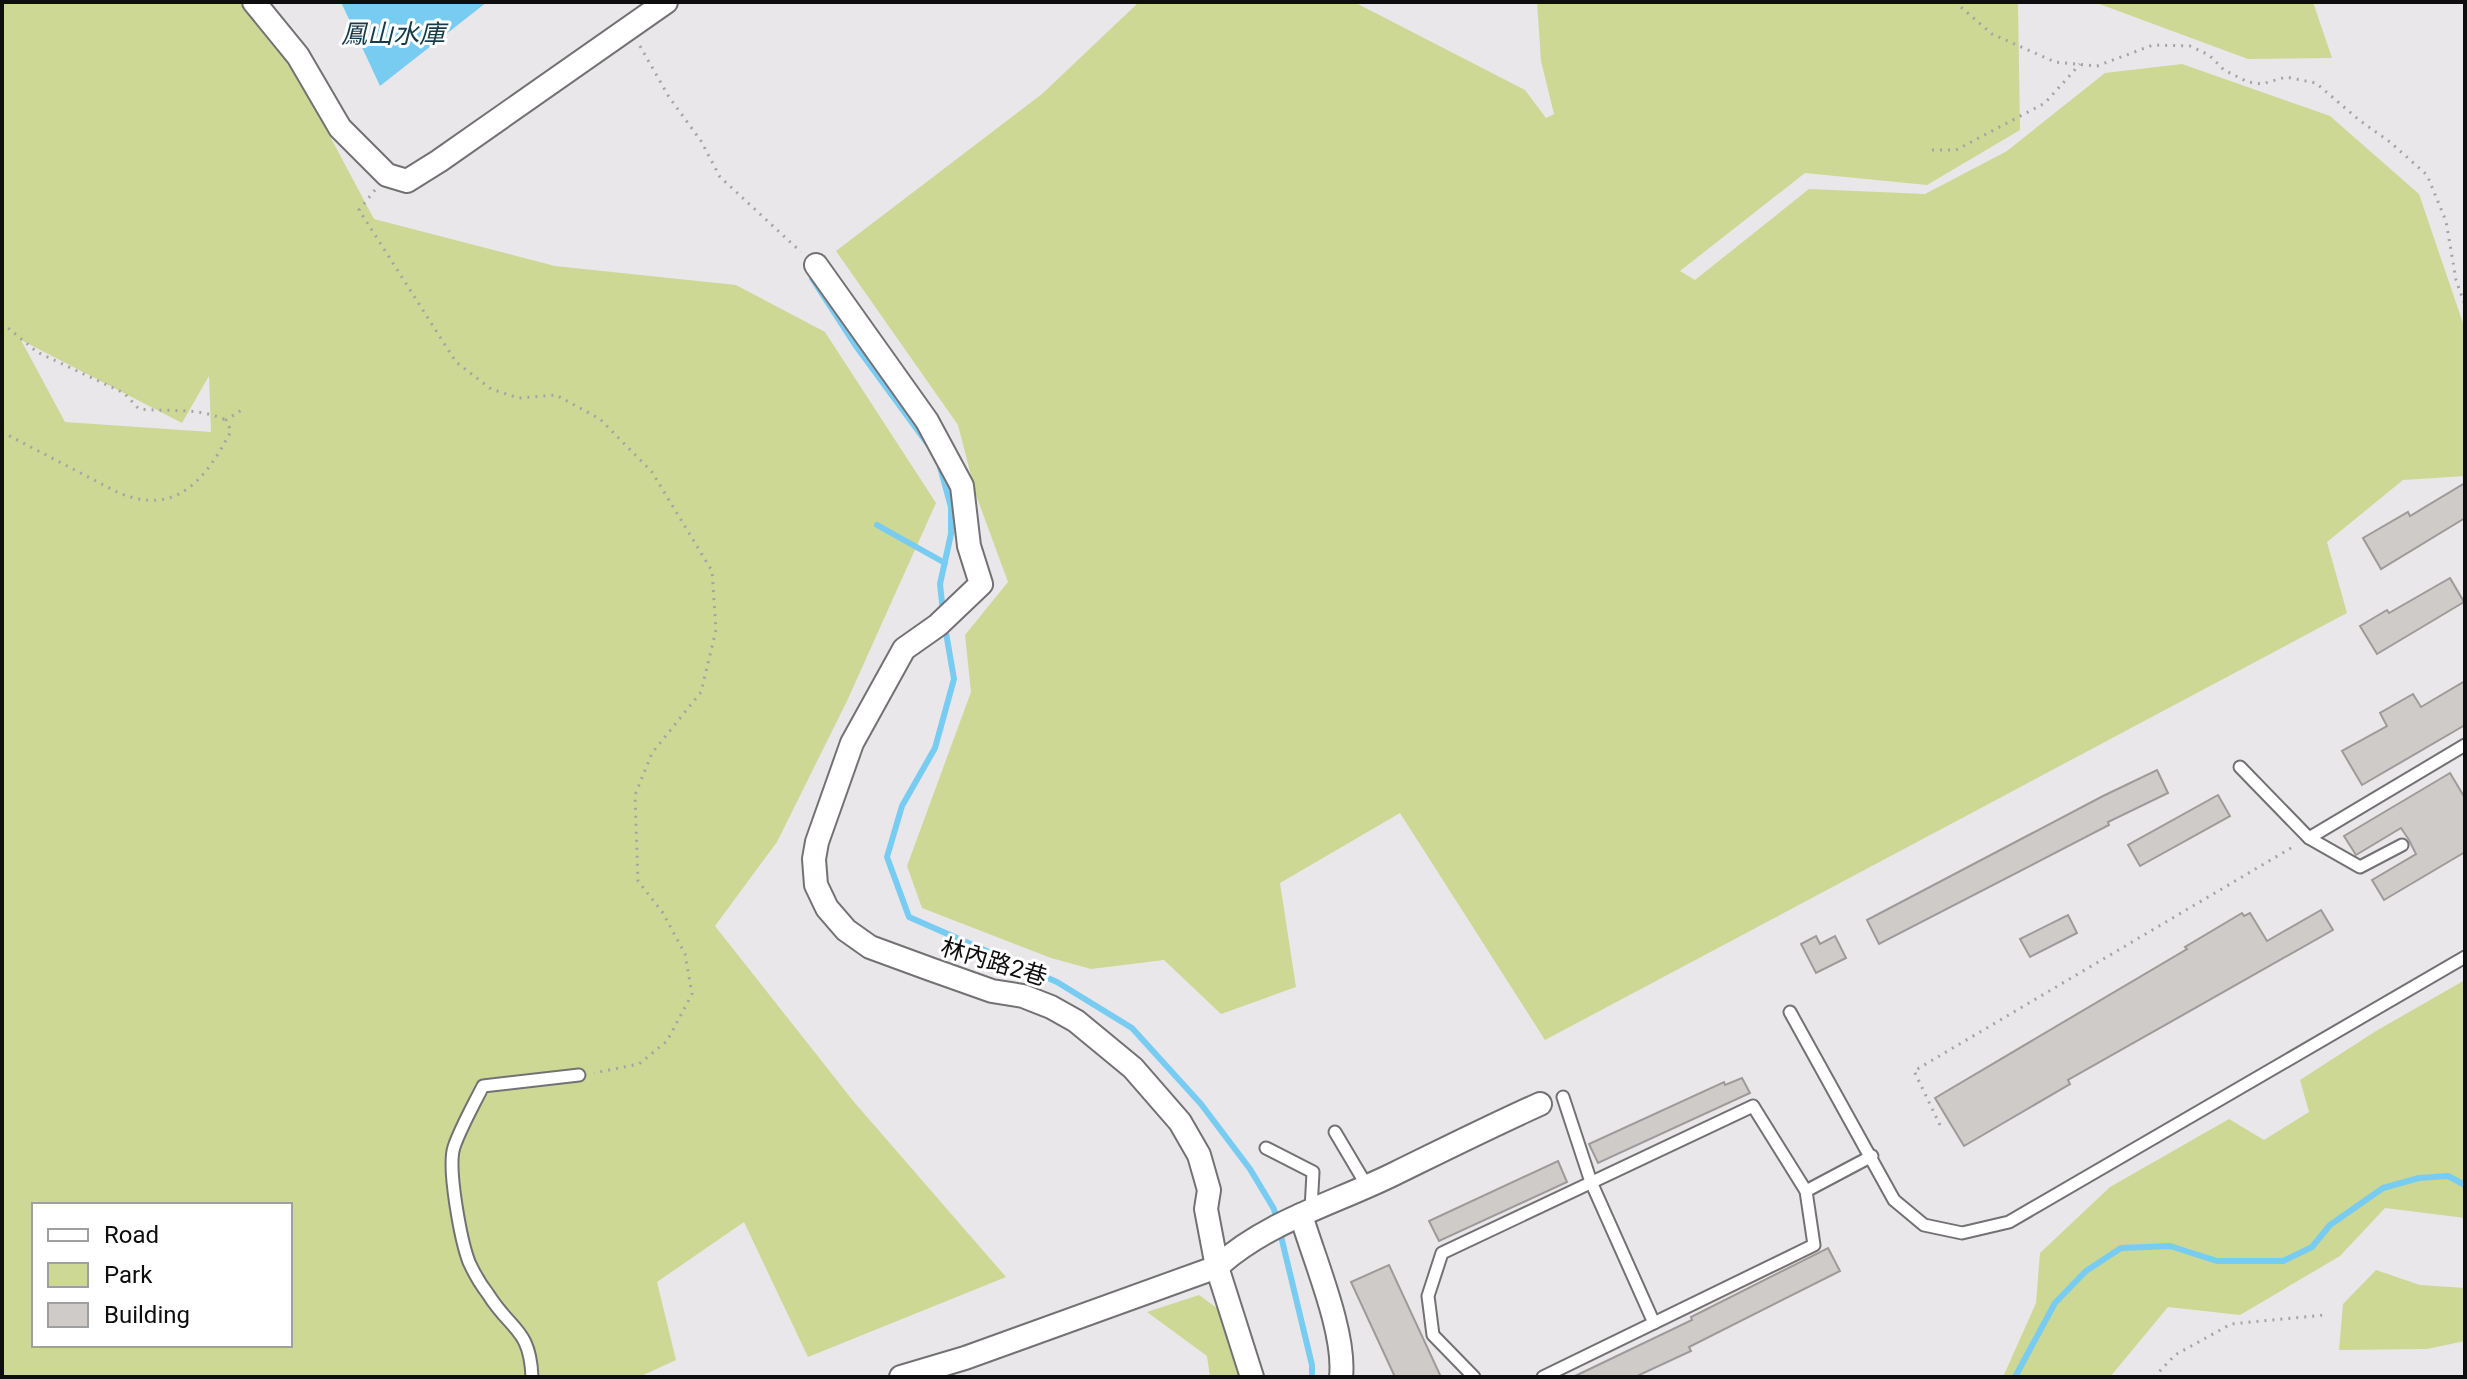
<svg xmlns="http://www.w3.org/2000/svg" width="2467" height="1379" viewBox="0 0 2467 1379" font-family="Roboto,'Noto Sans TC',sans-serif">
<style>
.green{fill:#cdd894;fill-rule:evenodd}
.water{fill:#78ccf1}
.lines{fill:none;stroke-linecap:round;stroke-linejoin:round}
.stream{stroke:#78ccf1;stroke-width:6}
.building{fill:#cecbc8;stroke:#9d9a97;stroke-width:2}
.lane-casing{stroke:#737174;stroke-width:15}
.street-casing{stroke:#737174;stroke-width:26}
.path{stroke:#a6a3a6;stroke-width:3;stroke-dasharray:2 6;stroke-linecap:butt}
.lane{stroke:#fff;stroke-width:11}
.street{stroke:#fff;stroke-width:22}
.labels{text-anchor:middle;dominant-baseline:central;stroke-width:6;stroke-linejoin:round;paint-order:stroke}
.street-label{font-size:24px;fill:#0f0e0f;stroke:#fff}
.water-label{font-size:26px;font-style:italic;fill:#163c4b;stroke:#fff}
</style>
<rect width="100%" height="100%" fill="#eae7eb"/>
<g class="green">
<path d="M2,2H240L284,50L374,219L555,266L736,285L825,332L936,503L847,701L777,842L715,926L854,1102L1006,1277L808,1357L744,1222L657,1282L676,1360L639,1377H2ZM21,340L182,423L209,376L211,432L65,422ZM34,1205H290V1345H34Z"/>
<polygon points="1139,2 1354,2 1525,90 1546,118 1554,114 1541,61 1537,2 2018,2 2020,130 1927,185 1805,173 1680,271 1695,280 1809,189 1925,194 2007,151 2105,73 2182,64 2330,116 2419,194 2465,329 2465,476 2403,480 2327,542 2347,613 1545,1040 1400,813 1280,883 1296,987 1221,1014 1164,960 1091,969 1051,958 922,908 907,866 971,692 965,635 1008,582 976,495 958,425 836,251 1042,94"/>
<polygon points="2094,2 2313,2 2332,58 2248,59"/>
<polygon points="2465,980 2465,1218 2385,1208 2340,1256 2240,1315 2168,1307 2110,1377 2003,1377 2036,1303 2040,1253 2110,1187 2229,1119 2264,1140 2309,1112 2300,1080 2376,1031"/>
<polygon points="2376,1270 2420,1285 2465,1288 2465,1341 2427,1349 2339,1350 2343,1304"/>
<polygon points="1199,1295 1221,1311 1245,1377 1210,1377 1207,1356 1147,1312"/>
</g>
<polygon class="water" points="341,2 487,2 380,86"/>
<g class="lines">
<g class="stream">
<polyline points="812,278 856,346 927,443"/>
<polyline points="940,467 951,507 951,534 940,584 943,612"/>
<polyline points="877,525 945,563"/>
<polyline points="945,627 954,679 935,748 902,806 887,857 909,917 1057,982 1132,1028 1201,1104 1250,1169 1274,1209 1277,1222"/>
<polyline points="1280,1232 1312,1365 1312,1377"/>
<polyline points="2015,1377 2055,1303 2086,1271 2121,1248 2170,1246 2217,1261 2283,1261 2312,1247 2330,1225 2383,1188 2419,1178 2448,1176 2465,1185"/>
</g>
</g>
<g class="building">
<polygon points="2465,483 2465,518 2381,569 2363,538 2408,512 2410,516"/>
<polygon points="2450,578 2464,602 2377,654 2360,626 2387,610 2389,613"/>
<polygon points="2465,681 2465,725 2362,785 2342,751 2387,726 2380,713 2413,694 2421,707"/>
<polygon points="2157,770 2168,793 2108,822 2109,825 1879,944 1867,920 2103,796"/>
<polygon points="2450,773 2465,798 2465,852 2384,900 2372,880 2416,854 2409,840 2401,828 2356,855 2344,836"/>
<polygon points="2218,795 2230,816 2140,866 2128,845"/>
<polygon points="2321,910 2333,930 2068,1080 2070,1084 1964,1146 1935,1098 2187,949 2185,947 2242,913 2244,916 2250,913 2267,941"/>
<polygon points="2068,915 2077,933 2030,957 2020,939"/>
<polygon points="1816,936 1820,944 1835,936 1846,958 1816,973 1801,944"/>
<polygon points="1742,1078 1750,1093 1598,1163 1589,1144 1724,1082 1725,1085"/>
<polygon points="1558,1161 1567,1182 1439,1241 1429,1221"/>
<polygon points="1828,1248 1840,1271 1689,1347 1691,1351 1635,1377 1573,1377 1692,1320 1691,1317"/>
<polygon points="1389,1265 1441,1377 1395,1377 1351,1282"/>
</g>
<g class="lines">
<g class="lane-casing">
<g id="lane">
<polyline points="2240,767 2309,838 2360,867 2402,845"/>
<polyline points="2309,838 2465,745"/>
<polyline points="1790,1012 1894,1200 1924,1225 1962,1233 2009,1222 2465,957"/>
<polyline points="1563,1097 1591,1182 1654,1323"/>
<polyline points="1335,1132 1367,1186"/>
<polyline points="1266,1148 1313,1172 1311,1210"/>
<polyline points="1806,1191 1872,1156"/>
<path d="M532,1377C530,1328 511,1331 488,1294C481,1285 474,1273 469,1262C461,1241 447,1168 454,1147C461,1127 473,1106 483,1086L579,1075"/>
<polyline points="1474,1377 1433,1335 1428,1296 1442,1253 1753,1106 1806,1191 1814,1245 1543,1377"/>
</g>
</g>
<g class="street-casing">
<g id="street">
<polyline points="254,2 298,56 340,128 387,175 407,181 439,161 666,2"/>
<polyline points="816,265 927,421 962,486 969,546 981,584 938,625 904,649 852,743 817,842 814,859 816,885 827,908 846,930 870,947 930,969 992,991 1023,996 1051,1007 1076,1021 1133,1068 1180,1122 1199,1155 1209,1190 1206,1209 1217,1267"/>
<path d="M1301,1215C1314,1259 1346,1333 1341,1377"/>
<path d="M1217,1267C1267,1221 1336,1203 1396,1173C1443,1150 1491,1126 1540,1104"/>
<polyline points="901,1377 965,1358 1217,1267 1252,1377"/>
</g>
</g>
<g class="path">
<polyline points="1955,2 1992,34 2055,62 2097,66 2153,45 2190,46 2209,55 2224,70 2248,82 2262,84 2286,77 2316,83 2359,120 2390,142 2427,175 2446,221 2456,280 2465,305"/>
<polyline points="640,46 669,97 701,141 720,177 801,252"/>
<polyline points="1932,150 1956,150 2045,103 2080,64"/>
<polyline points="375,190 359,210 456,362 491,389 519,398 556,395 600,419 652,472 712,571 716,630 701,692 652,753 635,795 638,881 663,913 685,954 692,994 667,1041 639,1064 594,1073"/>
<path d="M2,323L37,352L124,393L139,409C170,412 197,407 226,420"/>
<path d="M2,432L117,492C176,518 206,479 231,431L226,420L243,409"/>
<polyline points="1940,1125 1914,1071 2296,845"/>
<polyline points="2154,1377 2175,1355 2231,1324 2324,1315"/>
</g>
<use href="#lane" class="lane"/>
<use href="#street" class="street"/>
</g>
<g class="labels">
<g class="street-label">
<text transform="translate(994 962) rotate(17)">林內路2巷</text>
</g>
<g class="water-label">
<text x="393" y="34">鳳山水庫</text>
</g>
</g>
<rect width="2467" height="1379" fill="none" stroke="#0f0e0f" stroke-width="8"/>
<rect x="32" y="1203" width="260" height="144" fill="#ffffff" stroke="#9f9f9f" stroke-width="2"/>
<rect x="48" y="1229" width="40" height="12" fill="#ffffff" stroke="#9f9f9f" stroke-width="2"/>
<text x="104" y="1243" font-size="24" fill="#0f0e0f">Road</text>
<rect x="48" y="1263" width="40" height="24" fill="#cdd894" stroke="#9f9f9f" stroke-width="2"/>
<text x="104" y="1283" font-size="24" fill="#0f0e0f">Park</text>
<rect x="48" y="1303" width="40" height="24" fill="#cecbc8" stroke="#9f9f9f" stroke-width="2"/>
<text x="104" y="1323" font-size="24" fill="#0f0e0f">Building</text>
</svg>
